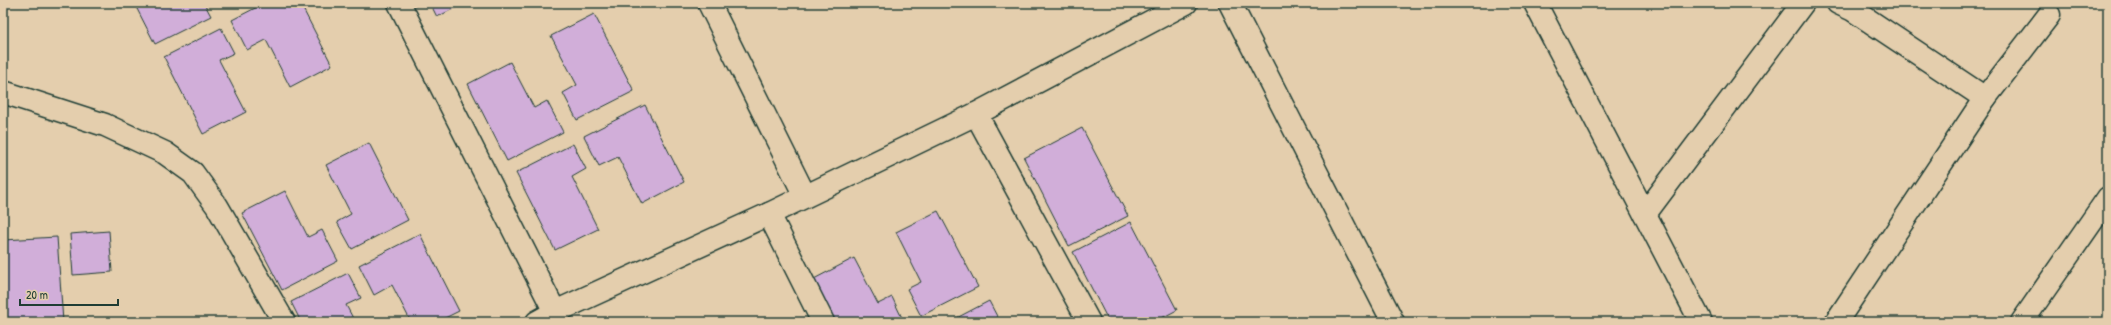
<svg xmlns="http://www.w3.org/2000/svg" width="2111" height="325" viewBox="0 0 2111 325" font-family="'Patrick Hand',sans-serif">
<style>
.building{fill:#d1aed9;stroke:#1f3d34}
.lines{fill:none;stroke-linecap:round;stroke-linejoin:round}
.minor-casing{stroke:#1f3d34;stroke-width:25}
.minor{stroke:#e4cead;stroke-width:22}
</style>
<rect width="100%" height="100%" fill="#e4cead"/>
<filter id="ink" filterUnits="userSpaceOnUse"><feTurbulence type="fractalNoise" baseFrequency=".025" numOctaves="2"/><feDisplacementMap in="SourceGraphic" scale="8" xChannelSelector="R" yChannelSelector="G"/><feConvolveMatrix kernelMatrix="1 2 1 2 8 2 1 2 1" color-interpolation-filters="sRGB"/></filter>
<g filter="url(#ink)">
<g class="building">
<polygon points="134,3 204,3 211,16 155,44"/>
<polygon points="265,3 300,3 332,65 290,87 266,40 247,50 232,20"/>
<polygon points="430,3 465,3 437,17"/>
<polygon points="594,14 634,91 577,120 563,93 577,85 551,36"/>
<polygon points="221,28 234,53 219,60 246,112 203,134 164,57"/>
<polygon points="510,62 534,108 547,101 563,132 507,161 468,84"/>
<polygon points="645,105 684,182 642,204 618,157 599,166 584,136"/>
<polygon points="1082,128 1128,216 1069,246 1024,158"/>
<polygon points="369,143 408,220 352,249 337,222 351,214 326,165"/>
<polygon points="573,144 586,169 572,177 598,229 555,250 516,173"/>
<polygon points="285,191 308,237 322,230 338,261 282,290 242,213"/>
<polygon points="938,211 978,287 921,316 907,289 921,282 896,232"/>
<polygon points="1131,222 1177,310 1154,322 1109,322 1073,252"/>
<polygon points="109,231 112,272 73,275 70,234"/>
<polygon points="420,234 459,311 437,322 411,322 392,285 374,295 359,265"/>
<polygon points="57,237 63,322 3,322 3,240"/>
<polygon points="854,258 878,304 892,297 904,322 833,322 812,280"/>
<polygon points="348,273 361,298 346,305 355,322 301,322 291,302"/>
<polygon points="989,301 1000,322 949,322"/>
</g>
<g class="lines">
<g class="minor-casing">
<g id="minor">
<polyline points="399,3 555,312"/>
<polyline points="709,3 805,196"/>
<polyline points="1230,3 1393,322"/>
<polyline points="1535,3 1701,322"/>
<polyline points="3,92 105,125 165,153 193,173 217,206 284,322"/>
<polyline points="1985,98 2049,15"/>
<polyline points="976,114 1186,3"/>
<polyline points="769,214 823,322"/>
<polyline points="1645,214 1803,3"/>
<polyline points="537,322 555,312 769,214 976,114 1089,322"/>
<polyline points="1836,322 1985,98 1853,10 1838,3"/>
<polyline points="2022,322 2108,198"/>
</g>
</g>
<use href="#minor" class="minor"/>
</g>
</g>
<rect width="2111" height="325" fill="none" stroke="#e4cead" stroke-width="16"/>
<rect x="8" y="8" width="2095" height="309" fill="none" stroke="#1f3d34" stroke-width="1.5" filter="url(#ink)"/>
<path d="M20 299v6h98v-6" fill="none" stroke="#1f3d34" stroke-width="2"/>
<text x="26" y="299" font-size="12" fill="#1f3d34" stroke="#e4cead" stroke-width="3" paint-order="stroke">20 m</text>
</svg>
